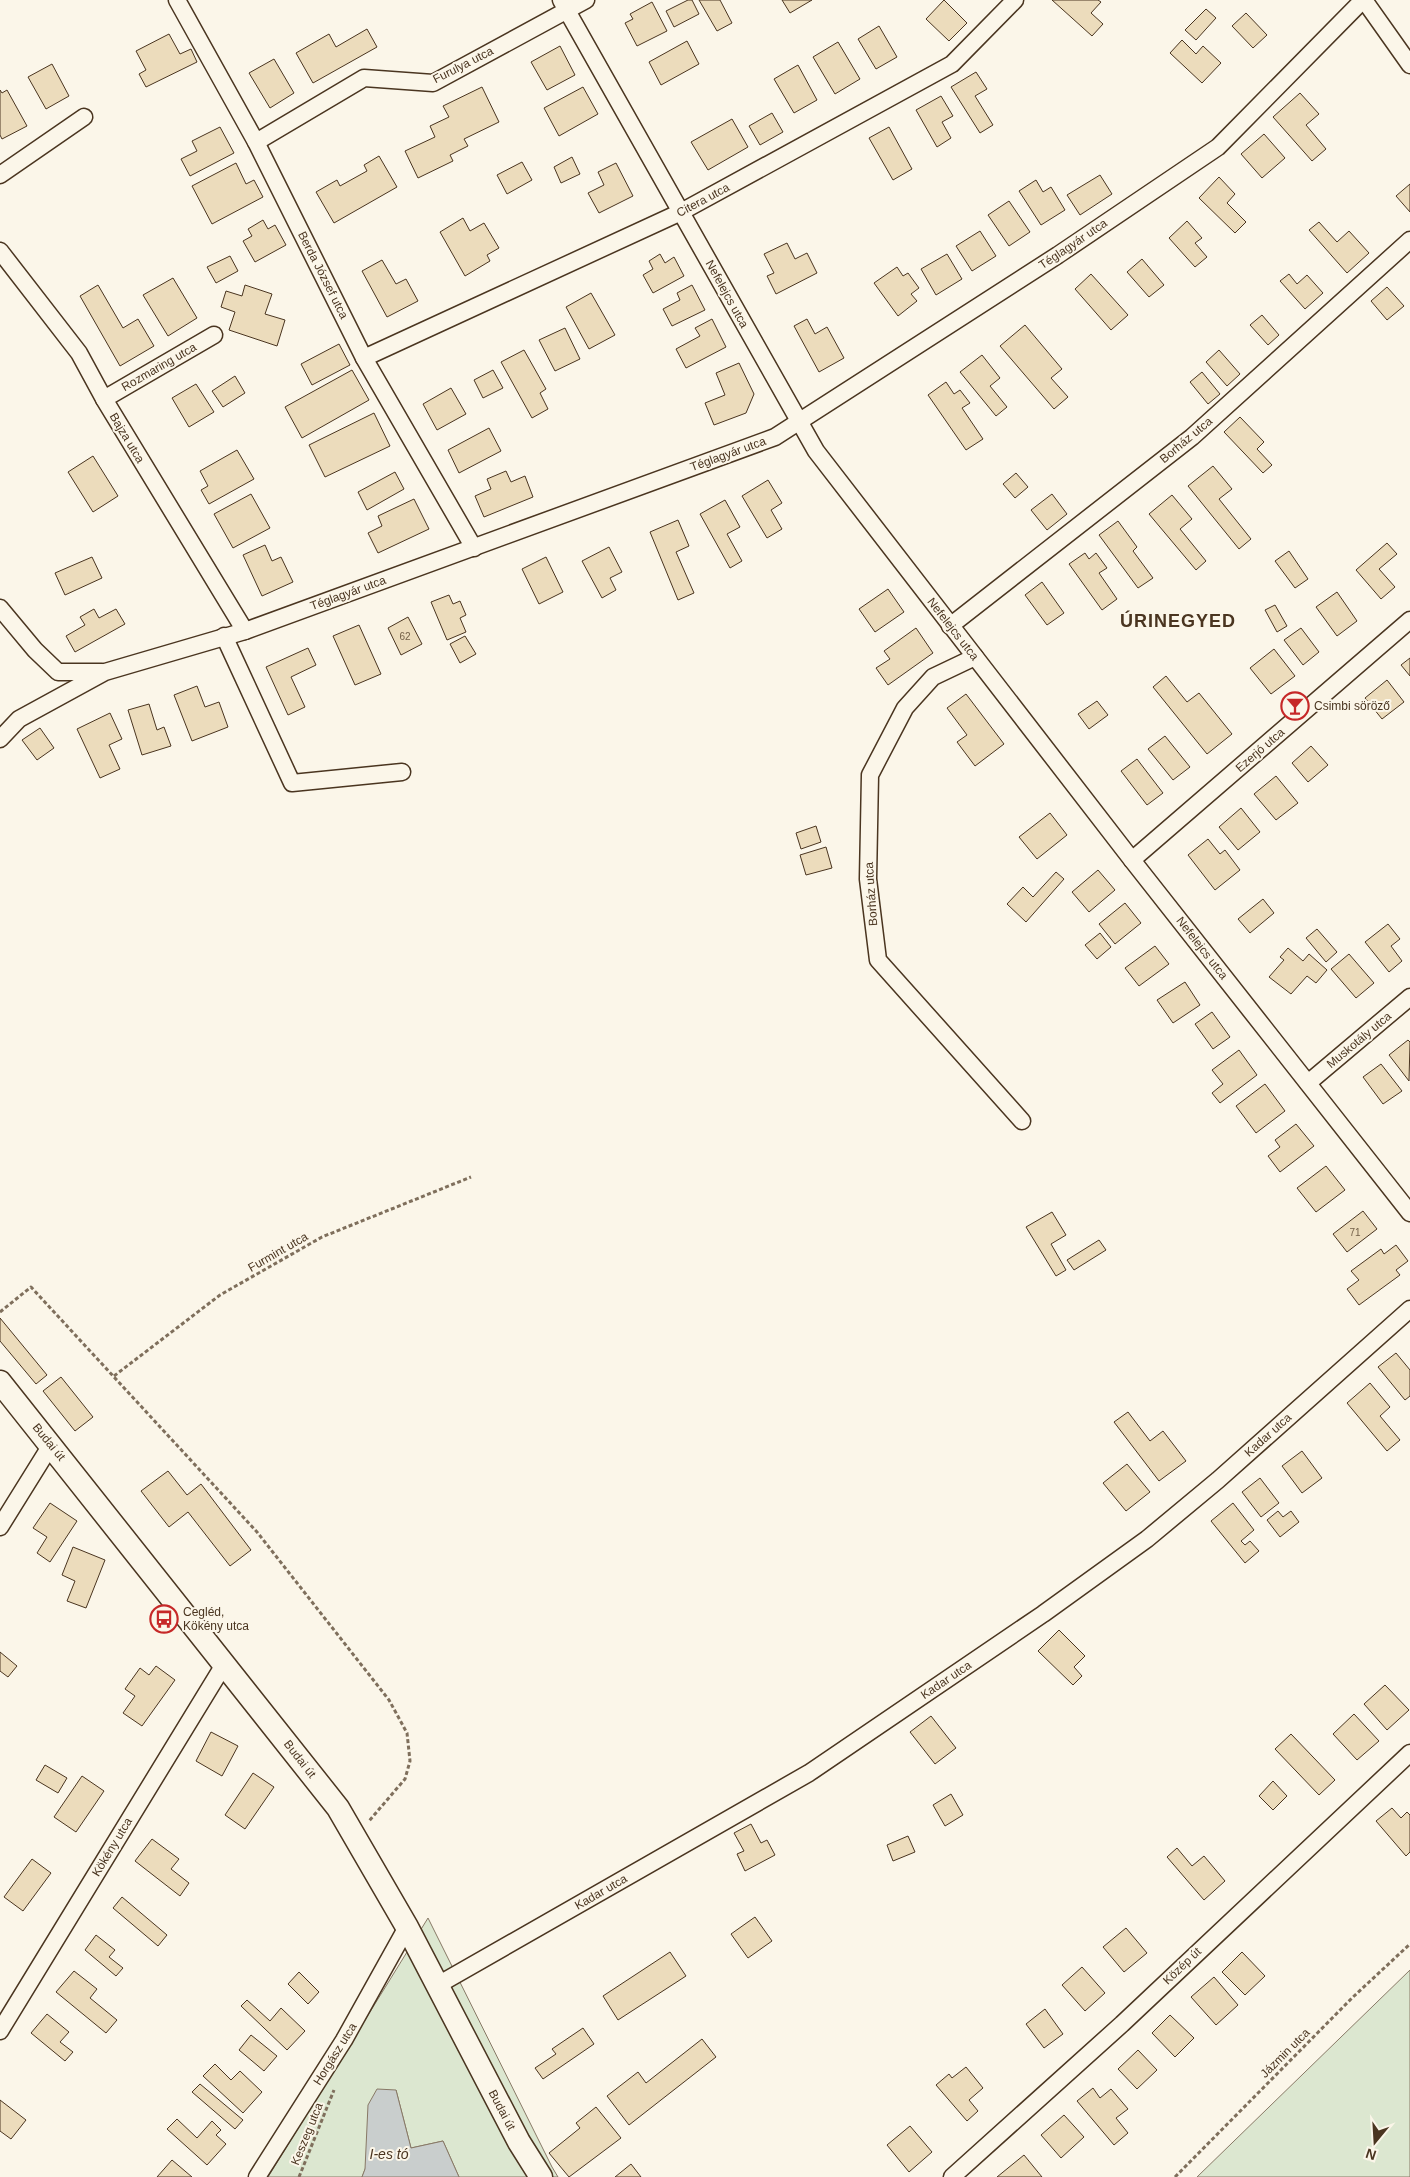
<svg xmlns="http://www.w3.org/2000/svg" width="1410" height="2177" viewBox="0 0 1410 2177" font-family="Arial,sans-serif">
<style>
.green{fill:#dce7d0;stroke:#887966}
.water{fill:#c9cecd;stroke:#887966}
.building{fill:#ecdcbc;stroke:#4a3520}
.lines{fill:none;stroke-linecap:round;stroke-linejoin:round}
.street-casing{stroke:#4a3520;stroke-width:19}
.secondary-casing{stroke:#4a3520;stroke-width:25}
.path{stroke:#7f6f5c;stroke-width:3;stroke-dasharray:4 2.5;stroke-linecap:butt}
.street{stroke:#fbf6e9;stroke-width:16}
.secondary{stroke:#fbf6e9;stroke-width:22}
.labels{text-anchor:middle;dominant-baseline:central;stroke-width:4;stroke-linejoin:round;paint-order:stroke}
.number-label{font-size:10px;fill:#725f47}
.street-label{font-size:12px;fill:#4a3520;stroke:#fbf6e9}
.poi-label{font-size:12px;fill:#4a3520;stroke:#fbf6e9;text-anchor:start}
.water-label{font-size:14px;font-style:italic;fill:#4a3520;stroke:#fbf6e9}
.district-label{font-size:18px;font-weight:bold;letter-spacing:1px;fill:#4a3520;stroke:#fbf6e9}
</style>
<rect width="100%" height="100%" fill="#fbf6e9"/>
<g class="green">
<polygon points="428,1918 552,2167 558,2177 459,2177 443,2141 411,2148 396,2090 362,2177 268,2177"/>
<polygon points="1410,1970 1410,2177 1197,2177"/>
</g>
<polygon class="water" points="377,2089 396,2090 411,2148 443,2141 459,2177 362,2177 365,2169 368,2105"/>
<g class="building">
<polygon points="688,0 692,0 699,14 674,27 666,11"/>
<polygon points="699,0 720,0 732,23 717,31"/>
<polygon points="782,0 812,0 790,13"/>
<polygon points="944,0 967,23 949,41 926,19"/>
<polygon points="1052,0 1098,0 1101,2 1091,13 1103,24 1092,36"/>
<polygon points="652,2 667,31 637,46 625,23 633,19 630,14"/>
<polygon points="1206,9 1216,18 1196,40 1185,30"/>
<polygon points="1246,13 1267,35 1253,48 1232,26"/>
<polygon points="879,26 897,57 876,69 858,39"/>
<polygon points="367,29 377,47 313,83 296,53 329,34 336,47"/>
<polygon points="169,34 180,54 191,49 197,62 146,87 139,74 146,70 136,51"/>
<polygon points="1182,40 1196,54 1203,46 1221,63 1202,83 1170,53"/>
<polygon points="687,41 699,64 661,85 649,62"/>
<polygon points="838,42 860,79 835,94 813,57"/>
<polygon points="560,46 575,75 547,90 531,62"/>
<polygon points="274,59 294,93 270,108 249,73"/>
<polygon points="52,64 69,96 46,109 28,77"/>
<polygon points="798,65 817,100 794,113 774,79"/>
<polygon points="976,72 987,89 975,96 993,125 980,133 951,87"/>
<polygon points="482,87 499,122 464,139 468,146 450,155 453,161 418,178 405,151 435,137 430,126 449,117 443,106"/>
<polygon points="583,87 598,114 559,136 544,108"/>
<polygon points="0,90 2,93 7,90 27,126 2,139 0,135"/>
<polygon points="1300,93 1319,114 1306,125 1326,149 1312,161 1273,117"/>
<polygon points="941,96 953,116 942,122 951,138 937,147 916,110"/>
<polygon points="772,113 783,132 760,145 749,126"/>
<polygon points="732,119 748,147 708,170 691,142"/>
<polygon points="220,127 234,153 190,176 181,159 197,151 192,141"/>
<polygon points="889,127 912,169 893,180 869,138"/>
<polygon points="1264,134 1285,158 1262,178 1241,154"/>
<polygon points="379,156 397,187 334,223 316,192 337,180 340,186 367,171 364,165"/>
<polygon points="572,157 580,174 561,183 554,167"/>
<polygon points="522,162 532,180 507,194 497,175"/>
<polygon points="236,163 246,184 254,180 263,197 212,224 192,186"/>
<polygon points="616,163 633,196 599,213 588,193 604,185 598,172"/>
<polygon points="1100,175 1112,194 1080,215 1067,195"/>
<polygon points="1219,177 1235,194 1227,203 1246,222 1235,233 1199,198"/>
<polygon points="1036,180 1043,192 1051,187 1065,210 1041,225 1019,191"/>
<polygon points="1410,184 1410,212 1396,196"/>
<polygon points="1009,201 1030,232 1009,246 988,215"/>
<polygon points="463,218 470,231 484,223 499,248 487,255 490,261 465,276 440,232"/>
<polygon points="263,220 268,229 275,225 286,245 255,262 243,241 252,236 248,229"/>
<polygon points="1187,221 1202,238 1195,243 1207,257 1195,267 1169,238"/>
<polygon points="1319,222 1337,242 1349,231 1369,253 1347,273 1309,230"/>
<polygon points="980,231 996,256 972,271 956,246"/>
<polygon points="787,243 795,259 807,253 817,273 776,294 767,276 774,273 764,254"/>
<polygon points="660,254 665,263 674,257 684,276 653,293 643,275 653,269 649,261"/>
<polygon points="947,254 962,279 936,295 921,269"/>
<polygon points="230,256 238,271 216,283 207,267"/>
<polygon points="1142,259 1164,285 1149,297 1127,272"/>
<polygon points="382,260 396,284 406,279 418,301 387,317 362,271"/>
<polygon points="897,267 903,276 908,273 919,288 911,294 917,301 898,316 874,283"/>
<polygon points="1091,274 1128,315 1111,330 1075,289"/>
<polygon points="1289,274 1297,284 1307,275 1323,293 1305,309 1280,281"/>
<polygon points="173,278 197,318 168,336 143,295"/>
<polygon points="98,285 123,328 138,319 154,346 120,366 80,296"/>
<polygon points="245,285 272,294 265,314 285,320 277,346 229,330 235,312 221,307 226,291 242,296"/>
<polygon points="692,285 705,310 672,326 663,309 680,300 677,293"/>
<polygon points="1387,287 1404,306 1387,320 1371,301"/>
<polygon points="591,293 615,335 589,349 566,307"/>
<polygon points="1262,315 1279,335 1268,345 1250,325"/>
<polygon points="712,319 726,347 686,368 676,349 700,336 695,328"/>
<polygon points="807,319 815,334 827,327 844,358 819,372 794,326"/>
<polygon points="1025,325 1062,369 1051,378 1068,397 1054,409 1000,346"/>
<polygon points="565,328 580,359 555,371 539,340"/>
<polygon points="339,344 350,365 312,385 301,364"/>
<polygon points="524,350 546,389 540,393 548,409 532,418 501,362"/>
<polygon points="1219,350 1240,374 1227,386 1206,362"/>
<polygon points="982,355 1000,378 990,386 1007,407 996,416 960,372"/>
<polygon points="739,363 754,394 746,413 714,425 705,403 725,395 716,373"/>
<polygon points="352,370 369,400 302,438 285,407"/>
<polygon points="493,370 503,388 483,398 474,380"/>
<polygon points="1202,372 1220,394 1208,404 1190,382"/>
<polygon points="235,376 245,393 223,407 212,391"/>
<polygon points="946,382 954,394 960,390 970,403 962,408 983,439 966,450 928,395"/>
<polygon points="196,384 214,412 189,427 172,398"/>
<polygon points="451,388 466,414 437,430 423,404"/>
<polygon points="374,413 390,446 325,477 309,445"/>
<polygon points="1240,417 1264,442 1257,449 1272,465 1263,473 1224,432"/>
<polygon points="489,428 501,451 459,473 448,450"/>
<polygon points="237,450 254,479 209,504 201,490 208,486 200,471"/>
<polygon points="93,456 118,496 93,512 68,472"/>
<polygon points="1213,466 1232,489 1219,499 1251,539 1239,549 1188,486"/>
<polygon points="506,471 511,482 525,476 533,497 484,517 475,496 491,489 487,479"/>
<polygon points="395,472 404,489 367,510 358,492"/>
<polygon points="1016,473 1028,487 1015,498 1003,484"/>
<polygon points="768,480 782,503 771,510 782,529 767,538 742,496"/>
<polygon points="251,494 270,528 233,548 214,514"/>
<polygon points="1052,494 1067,514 1047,530 1031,510"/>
<polygon points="1172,495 1192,519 1180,529 1206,561 1196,570 1149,514"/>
<polygon points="414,499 429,529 378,553 368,533 382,526 378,516"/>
<polygon points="725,500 740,527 727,534 742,561 730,568 700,514"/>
<polygon points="678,520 689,546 676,552 694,593 678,600 650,532"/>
<polygon points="1118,521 1137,547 1133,551 1153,578 1138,588 1099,535"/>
<polygon points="1387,543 1397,554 1379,569 1395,587 1381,599 1356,570"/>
<polygon points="265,545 272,561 281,557 293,582 262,596 243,555"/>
<polygon points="609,547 622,572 610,578 616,590 602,598 582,561"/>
<polygon points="1289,551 1308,579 1295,588 1275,561"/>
<polygon points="1085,553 1089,559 1096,553 1107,568 1099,573 1117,599 1102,610 1069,564"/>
<polygon points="92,557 102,578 65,595 55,573"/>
<polygon points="546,557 563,592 539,604 522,569"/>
<polygon points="1042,582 1064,613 1047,625 1025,595"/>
<polygon points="888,589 904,612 875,632 859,609"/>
<polygon points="1337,592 1357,621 1337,636 1316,607"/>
<polygon points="449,595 453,604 460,601 466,615 460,618 466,632 447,640 431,602"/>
<polygon points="1275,605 1287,626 1277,632 1265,610"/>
<polygon points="94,609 99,618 116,609 125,624 75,652 66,636 85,625 80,617"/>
<polygon points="408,617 422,644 401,655 388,628"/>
<polygon points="359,625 381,674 355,685 333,636"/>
<polygon points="916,628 933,653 888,685 876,668 890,659 884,651"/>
<polygon points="1301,628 1319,652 1303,665 1284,640"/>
<polygon points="465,636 476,654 460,663 450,644"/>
<polygon points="308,648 316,665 291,677 305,707 288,715 266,667"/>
<polygon points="1274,649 1295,676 1271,694 1250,668"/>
<polygon points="1410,658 1410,676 1401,665"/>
<polygon points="1166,676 1187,702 1199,693 1232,734 1207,754 1153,687"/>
<polygon points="1387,680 1404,702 1382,719 1365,698"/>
<polygon points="197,686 205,707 219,702 228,727 192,741 174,695"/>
<polygon points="966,694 1004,744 975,766 957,742 967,735 947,708"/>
<polygon points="1097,701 1108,715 1089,729 1078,714"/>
<polygon points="149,704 157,730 164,727 171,746 142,755 128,710"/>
<polygon points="110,713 122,739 109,745 120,769 100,778 77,729"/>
<polygon points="40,728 54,748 37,760 22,740"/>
<polygon points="1165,736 1190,767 1173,780 1148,749"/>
<polygon points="1311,746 1328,765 1308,782 1292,763"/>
<polygon points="1137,759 1163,793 1147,805 1121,771"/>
<polygon points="1276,776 1298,803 1276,820 1254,794"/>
<polygon points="1241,808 1260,832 1238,850 1219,827"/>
<polygon points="1050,813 1067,835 1037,859 1019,837"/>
<polygon points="816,826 821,842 801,849 796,833"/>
<polygon points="1208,839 1220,854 1225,850 1240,870 1215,890 1188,855"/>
<polygon points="826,847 832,868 806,875 800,855"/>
<polygon points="1098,870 1115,890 1089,912 1072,892"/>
<polygon points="1056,872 1064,879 1026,922 1007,904 1023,887 1033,897"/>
<polygon points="1263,899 1274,913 1250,933 1238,919"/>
<polygon points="1125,903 1141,923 1115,944 1099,924"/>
<polygon points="1388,924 1400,939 1391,946 1402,961 1389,972 1365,942"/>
<polygon points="1317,929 1337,952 1326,962 1306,938"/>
<polygon points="1100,933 1111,947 1097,959 1085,945"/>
<polygon points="1155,946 1169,964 1139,986 1125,968"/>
<polygon points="1288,948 1303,961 1309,954 1327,970 1316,983 1307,976 1291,994 1269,977 1284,960 1280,957"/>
<polygon points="1349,954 1374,983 1356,998 1331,969"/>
<polygon points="1185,982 1200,1005 1173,1023 1157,1000"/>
<polygon points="1212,1012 1230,1037 1213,1049 1195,1024"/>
<polygon points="1408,1040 1410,1042 1409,1081 1389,1055"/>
<polygon points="1239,1050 1257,1075 1220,1103 1212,1093 1223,1084 1212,1070"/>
<polygon points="1381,1064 1402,1091 1383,1104 1363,1077"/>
<polygon points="1265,1084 1285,1111 1256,1133 1236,1106"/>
<polygon points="1296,1124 1314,1146 1280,1172 1268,1156 1280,1147 1275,1140"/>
<polygon points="1326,1166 1345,1190 1316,1212 1297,1188"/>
<polygon points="1363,1211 1377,1229 1347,1252 1333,1234"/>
<polygon points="1052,1212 1066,1235 1051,1244 1066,1270 1056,1276 1026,1227"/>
<polygon points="1099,1240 1106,1250 1074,1270 1067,1260"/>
<polygon points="1396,1245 1408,1261 1396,1270 1400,1275 1359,1305 1347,1289 1359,1280 1351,1271 1381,1249 1384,1254"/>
<polygon points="0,1318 47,1375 36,1384 0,1341"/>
<polygon points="1396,1353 1410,1370 1410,1396 1405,1400 1378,1367"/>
<polygon points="61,1377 93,1417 75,1431 43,1391"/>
<polygon points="1370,1383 1390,1407 1380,1416 1400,1440 1387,1451 1347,1403"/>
<polygon points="1128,1412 1150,1441 1163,1431 1186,1461 1159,1481 1114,1422"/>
<polygon points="1302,1451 1322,1478 1302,1493 1282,1466"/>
<polygon points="1127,1464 1150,1492 1126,1511 1103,1483"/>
<polygon points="168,1471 187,1495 201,1484 251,1550 230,1566 188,1512 169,1527 141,1491"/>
<polygon points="1260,1478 1279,1503 1261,1517 1242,1492"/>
<polygon points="50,1503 77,1521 50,1562 37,1553 47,1537 33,1528"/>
<polygon points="1233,1503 1254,1530 1241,1541 1245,1545 1250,1541 1259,1551 1245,1563 1211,1521"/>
<polygon points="1278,1511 1283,1517 1291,1511 1299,1522 1280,1537 1267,1520"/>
<polygon points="73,1547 105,1560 86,1608 67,1601 75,1581 62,1575"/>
<polygon points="1059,1630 1085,1656 1074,1667 1082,1676 1073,1685 1038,1651"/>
<polygon points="0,1652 17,1666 8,1677 0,1671"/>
<polygon points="156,1666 175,1680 142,1726 123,1713 135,1696 125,1689 140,1668 149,1675"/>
<polygon points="1385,1685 1409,1710 1387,1730 1364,1704"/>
<polygon points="1354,1714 1379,1741 1357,1760 1333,1734"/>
<polygon points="931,1716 956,1748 935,1764 910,1732"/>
<polygon points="211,1732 238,1746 222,1776 196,1761"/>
<polygon points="1291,1734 1335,1780 1319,1795 1275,1749"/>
<polygon points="45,1765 67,1778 58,1793 36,1780"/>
<polygon points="253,1773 274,1787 245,1829 225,1815"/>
<polygon points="82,1776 104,1791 76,1832 54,1817"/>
<polygon points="1273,1781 1287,1796 1273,1810 1259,1796"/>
<polygon points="951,1794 963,1815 945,1826 933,1805"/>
<polygon points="1392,1808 1401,1818 1407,1812 1410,1815 1410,1852 1406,1856 1376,1821"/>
<polygon points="751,1824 761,1843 767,1840 775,1855 745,1871 737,1854 744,1851 734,1833"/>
<polygon points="908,1836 915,1852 893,1861 887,1845"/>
<polygon points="152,1839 179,1859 171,1869 189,1883 180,1896 135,1861"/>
<polygon points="1177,1848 1192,1866 1204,1856 1225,1881 1204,1900 1167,1857"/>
<polygon points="32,1859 51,1873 23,1911 4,1897"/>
<polygon points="122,1897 167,1935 158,1946 113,1908"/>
<polygon points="755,1917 772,1941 748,1958 731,1934"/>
<polygon points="1126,1928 1147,1953 1124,1972 1103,1947"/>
<polygon points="96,1935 115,1950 109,1957 123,1968 116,1976 85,1950"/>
<polygon points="670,1952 686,1976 618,2020 603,1996"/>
<polygon points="1242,1952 1265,1976 1245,1995 1222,1972"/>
<polygon points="1082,1967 1105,1993 1085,2011 1062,1985"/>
<polygon points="74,1971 97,1989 90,1998 117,2020 106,2033 56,1992"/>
<polygon points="299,1972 319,1992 308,2004 288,1984"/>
<polygon points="1214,1977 1238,2005 1216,2025 1191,1997"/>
<polygon points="247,2000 270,2021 281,2008 305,2031 287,2050 241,2006"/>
<polygon points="1045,2009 1063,2034 1044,2048 1026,2024"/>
<polygon points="47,2014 69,2032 60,2042 73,2052 65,2061 31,2033"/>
<polygon points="1170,2015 1194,2038 1175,2057 1152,2033"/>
<polygon points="583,2028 594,2044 543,2079 535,2068 556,2054 552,2049"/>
<polygon points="251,2035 277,2056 264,2071 239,2050"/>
<polygon points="702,2039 716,2057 629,2125 607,2096 638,2072 646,2083"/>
<polygon points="1138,2050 1157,2070 1137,2089 1118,2069"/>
<polygon points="215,2064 231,2080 240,2071 262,2092 243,2113 203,2076"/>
<polygon points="966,2067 983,2088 969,2100 978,2111 967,2121 936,2085 949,2074 952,2078"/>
<polygon points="200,2084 243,2120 235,2129 192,2092"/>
<polygon points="1093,2088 1100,2098 1111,2089 1128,2109 1116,2118 1128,2133 1114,2145 1077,2101"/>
<polygon points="0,2100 26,2120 11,2139 0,2131"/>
<polygon points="596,2107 621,2138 569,2177 549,2153 580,2128 576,2123"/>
<polygon points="1064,2115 1084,2137 1061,2158 1041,2135"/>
<polygon points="177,2119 197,2138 212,2121 221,2130 216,2135 226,2144 207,2165 167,2129"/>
<polygon points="910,2126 932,2152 909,2172 887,2145"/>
<polygon points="1024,2155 1042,2177 997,2177"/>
<polygon points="172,2160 192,2177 157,2177"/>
<polygon points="631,2164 641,2177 615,2177"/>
</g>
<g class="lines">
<g class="street-casing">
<g id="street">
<polyline points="177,0 256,142 364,358 474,548"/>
<polyline points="561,0 816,451 1132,860 1410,1213"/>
<polyline points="1364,0 1410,65"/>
<polyline points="256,142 364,78 433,83 586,0"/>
<polyline points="0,175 84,117"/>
<polyline points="0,251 79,353 104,399 245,631"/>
<polyline points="364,358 681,212 952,64 1015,0"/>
<polyline points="104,399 214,335"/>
<polyline points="0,608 35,650 58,672 102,672"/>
<polyline points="950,626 1192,437 1410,240"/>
<polyline points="224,636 292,783 402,772"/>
<polyline points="975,657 933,677 905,708 870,775 868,879 878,960 1022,1121"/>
<polyline points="0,739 19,719 105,672 245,631 775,437 1058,255 1218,147 1363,0"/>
<polyline points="1132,860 1410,620"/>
<polyline points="1308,1083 1410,997"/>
<polyline points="0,1527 51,1445"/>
<polyline points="436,1986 809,1773 1043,1614 1147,1539 1218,1480 1410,1309"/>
<polyline points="0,2031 225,1663"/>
<polyline points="257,2177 344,2040 407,1927"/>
<polyline points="952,2177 1122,2024 1410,1753"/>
</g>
</g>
<g class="secondary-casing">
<polyline id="secondary" points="0,1382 338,1808 407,1927 519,2142 541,2177"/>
</g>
<g class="path">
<polyline points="0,1312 31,1287 257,1532 389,1700 407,1733 410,1761 405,1779 369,1821"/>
<polyline points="114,1376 220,1295 322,1237 471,1177"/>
<polyline points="299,2177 334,2090"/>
<polyline points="1175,2177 1353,1997 1410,1944"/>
</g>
<use href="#street" class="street"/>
<use href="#secondary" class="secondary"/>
</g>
<defs>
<g id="bar-ring" transform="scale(1.4375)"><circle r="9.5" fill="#fbf6e9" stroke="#c62828" stroke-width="1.5"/><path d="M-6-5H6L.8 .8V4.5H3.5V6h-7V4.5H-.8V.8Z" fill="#c62828"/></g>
<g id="bus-ring" transform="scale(1.4375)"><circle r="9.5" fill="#fbf6e9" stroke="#c62828" stroke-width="1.5"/><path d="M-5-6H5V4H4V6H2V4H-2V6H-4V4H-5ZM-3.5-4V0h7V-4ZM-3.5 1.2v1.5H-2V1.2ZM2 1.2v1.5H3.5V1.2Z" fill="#c62828"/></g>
</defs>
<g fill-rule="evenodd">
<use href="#bar-ring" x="1295" y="706"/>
<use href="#bus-ring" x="164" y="1619"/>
</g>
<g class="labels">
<g class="number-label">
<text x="405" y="636">62</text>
<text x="1355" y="1232">71</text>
</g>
<g class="street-label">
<text transform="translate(463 65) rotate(-27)">Furulya utca</text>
<text transform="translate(703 200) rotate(-28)">Citera utca</text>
<text transform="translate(1073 244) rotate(-34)">Téglagyár utca</text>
<text transform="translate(323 275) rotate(63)">Berda József utca</text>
<text transform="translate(727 294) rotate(61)">Nefelejcs utca</text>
<text transform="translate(159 367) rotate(-30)">Rozmaring utca</text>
<text transform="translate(127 438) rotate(59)">Bajza utca</text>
<text transform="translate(1186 440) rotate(-40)">Borház utca</text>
<text transform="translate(728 454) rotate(-20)">Téglagyár utca</text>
<text transform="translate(348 593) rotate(-20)">Téglagyár utca</text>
<text transform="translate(953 629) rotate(52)">Nefelejcs utca</text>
<text transform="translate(1260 750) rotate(-41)">Ezerjó utca</text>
<text transform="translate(871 894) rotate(-94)">Borház utca</text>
<text transform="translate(1202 948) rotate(52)">Nefelejcs utca</text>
<text transform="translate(1359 1040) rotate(-40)">Muskotály utca</text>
<text transform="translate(278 1252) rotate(-30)">Furmint utca</text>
<text transform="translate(1268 1435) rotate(-42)">Kadar utca</text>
<text transform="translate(49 1442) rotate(51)">Budai út</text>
<text transform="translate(946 1680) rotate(-34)">Kadar utca</text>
<text transform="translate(300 1759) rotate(52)">Budai út</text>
<text transform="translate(112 1847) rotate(-59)">Kökény utca</text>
<text transform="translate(601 1892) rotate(-30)">Kadar utca</text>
<text transform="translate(1182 1966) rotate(-44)">Közép út</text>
<text transform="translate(1285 2053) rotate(-45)">Jázmin utca</text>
<text transform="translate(335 2054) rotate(-58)">Horgász utca</text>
<text transform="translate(502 2110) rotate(62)">Budai út</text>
<text transform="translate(307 2134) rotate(-68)">Keszeg utca</text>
</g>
<g class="poi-label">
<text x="1314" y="706">Csimbi söröző</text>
<text x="183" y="1612">Cegléd,<tspan x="183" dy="14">Kökény utca</tspan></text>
</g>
<g class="water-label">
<text x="389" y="2154">I-es tó</text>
</g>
<g class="district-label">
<text x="1178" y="621">ÚRINEGYED</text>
</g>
</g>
<g transform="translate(1375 2142) rotate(198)" stroke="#fbf6e9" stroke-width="4" paint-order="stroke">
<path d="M0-4L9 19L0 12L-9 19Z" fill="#4a3520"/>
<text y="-8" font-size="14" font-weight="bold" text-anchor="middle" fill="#4a3520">N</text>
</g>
</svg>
